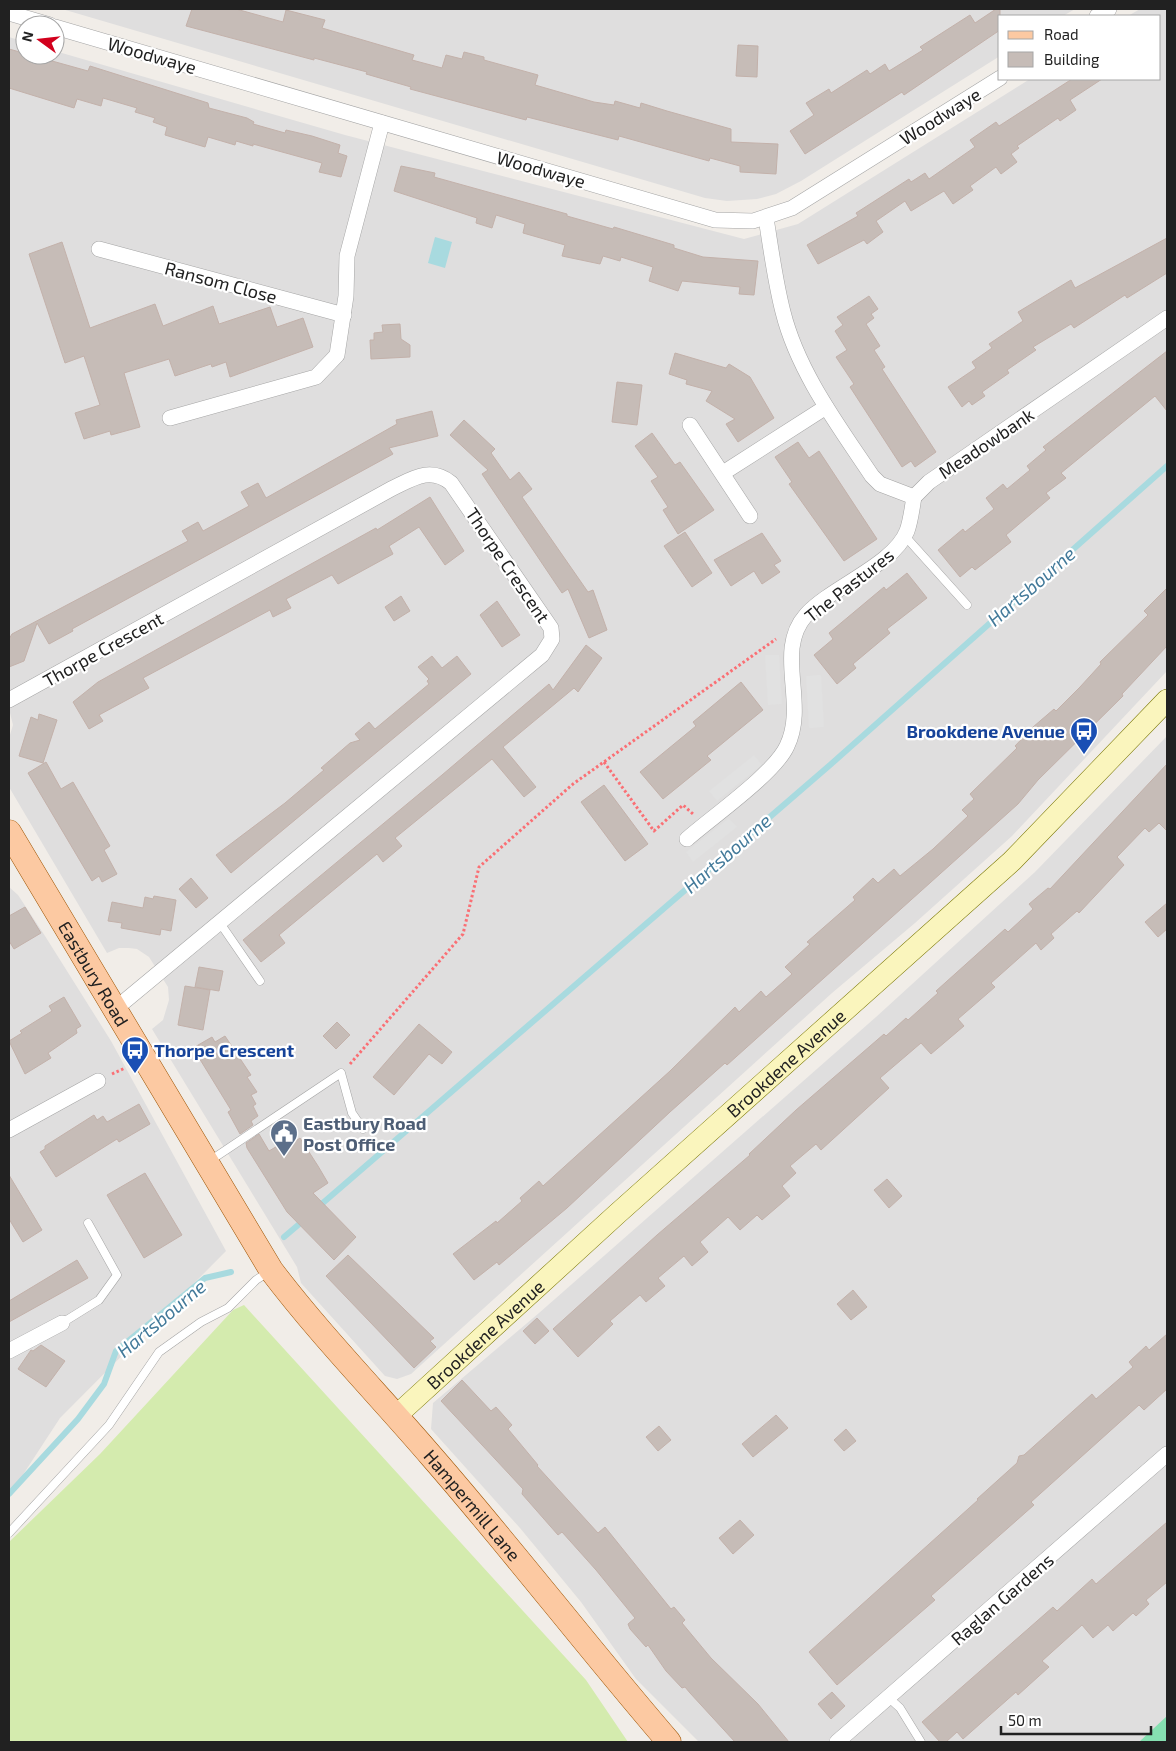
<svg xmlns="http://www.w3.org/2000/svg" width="1176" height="1751" viewBox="0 0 1176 1751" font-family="'Exo 2',sans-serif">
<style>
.residential{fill:#dfdede}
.grass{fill:#d4ebae}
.pitch{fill:#86e0b1}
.parking{fill:#e1e1e1}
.water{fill:#a8dadf}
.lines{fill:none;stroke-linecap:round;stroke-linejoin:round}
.stream{stroke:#a8dadf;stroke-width:6}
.building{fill:#c6bcb7;stroke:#c3b1aa}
.lane-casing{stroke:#a5a5a5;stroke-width:9}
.street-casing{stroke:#a5a5a5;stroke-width:16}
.secondary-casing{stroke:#7b7804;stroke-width:22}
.primary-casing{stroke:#9e5400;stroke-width:25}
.path{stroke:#fa6f74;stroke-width:3;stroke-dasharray:2.5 2.5;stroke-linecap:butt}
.lane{stroke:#fff;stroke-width:8}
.street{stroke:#fff;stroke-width:15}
.secondary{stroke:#faf5bd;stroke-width:21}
.primary{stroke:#fcc9a2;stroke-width:24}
.labels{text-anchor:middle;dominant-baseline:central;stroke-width:4.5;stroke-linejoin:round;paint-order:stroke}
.street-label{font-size:18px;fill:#212121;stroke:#fff}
.transit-label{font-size:18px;font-weight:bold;fill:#164399;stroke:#fff;text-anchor:end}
.service-label{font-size:18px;font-weight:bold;fill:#4e5e75;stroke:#fff;text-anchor:start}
.water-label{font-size:19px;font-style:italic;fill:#437a9a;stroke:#fff}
</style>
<rect width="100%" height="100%" fill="#f1ede8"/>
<g class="residential">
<polygon points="62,9 1075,9 1063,16 1000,16 1000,56 801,181 776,194 757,199 727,201 705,198"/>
<polygon points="1140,9 1167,9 1167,671 1012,836 915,923 832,993 411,1374 397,1379 385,1376 301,1283 297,1267 152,1029 163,1020 169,1000 168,987 149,957 137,949 129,948 119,948 107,953 9,787 9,738 13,725 9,709 9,37 25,42 25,55 55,55 55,51 345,135 744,239 798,224 1030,79 1160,79 1160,16 1128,16"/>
<polygon points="1167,736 1167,1742 699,1742 636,1679 581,1602 520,1528 431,1429 433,1403 539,1313 876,1017 1035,872"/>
<polygon points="9,887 18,895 45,936 111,1041 226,1251 60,1418 9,1496"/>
</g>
<polygon class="grass" points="244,1305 586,1680 628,1742 9,1742 9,1542 100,1454 233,1310"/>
<polygon class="pitch" points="1167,1716 1167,1742 1139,1742"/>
<g class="parking">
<polygon points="765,655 779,655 782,704 768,705"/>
<polygon points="821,675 824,727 809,728 806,676"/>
<polygon points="754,755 762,765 717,801 709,791"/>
<polygon points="729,818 737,827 693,862 686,852"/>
</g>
<polygon class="water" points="435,237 452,242 445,268 428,263"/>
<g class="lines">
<g class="stream">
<polyline points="317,1208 830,765 1167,466"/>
<polyline points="284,1237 304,1220"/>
<polyline points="9,1494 78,1419 104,1384 116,1351 205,1278 231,1272"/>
</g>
</g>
<g class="building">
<polygon points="192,9 236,9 283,22 286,10 325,20 322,28 414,55 412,60 442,68 446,55 462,59 464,52 484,57 484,60 538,75 535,85 594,102 614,105 615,101 640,108 641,103 667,111 731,129 731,142 778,144 776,174 740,172 740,166 710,158 709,161 619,136 618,140 527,117 526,120 410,89 411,87 366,74 367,72 314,58 314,60 186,26"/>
<polygon points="996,9 1000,9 1000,30 904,95 902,92 805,154 790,131 814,115 806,103 829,89 831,93 867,70 870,74 885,64 889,71 923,50 920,47 970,15 975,23"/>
<polygon points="738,45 758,46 757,77 736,76"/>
<polygon points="9,49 88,71 90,66 208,103 209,108 247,118 254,122 253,124 285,133 286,130 312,136 340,145 338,153 347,156 341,177 319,172 322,163 253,144 253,146 236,141 235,145 208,137 205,147 165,135 167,127 153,122 155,118 135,112 137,108 103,98 101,106 77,99 74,108 9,88"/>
<polygon points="1072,79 1102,79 1070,100 1076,110 1060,121 1058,118 1017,146 1019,148 1011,154 1017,162 1001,174 996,167 970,186 973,190 953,204 944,191 911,211 905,201 876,221 883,232 867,244 864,240 818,264 807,245 858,216 856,213 909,179 911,182 925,173 929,179 975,147 970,140 996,122 999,126"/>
<polygon points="401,166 435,173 434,177 567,214 567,216 613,229 614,227 674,245 674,248 703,257 758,261 754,295 739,294 740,287 682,281 678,291 649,281 653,267 621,257 620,261 603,256 600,264 562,256 565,245 523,233 525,224 496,215 492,228 476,223 477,218 394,191"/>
<polygon points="1167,238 1167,273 1127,298 1125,295 1074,328 1071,324 1033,347 1036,350 1007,370 1009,373 982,392 985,396 972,405 969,401 962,407 948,387 976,368 972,362 992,348 989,344 1023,321 1018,312 1071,280 1075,288"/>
<polygon points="62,242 90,328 155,304 163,326 213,306 219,324 270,307 277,327 303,318 313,347 230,377 226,362 212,367 211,364 175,376 169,359 124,373 140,427 111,435 110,431 84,439 75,413 100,405 84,356 65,363 29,254"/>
<polygon points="869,296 878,309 871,314 874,318 866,324 880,346 874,350 885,367 882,369 936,452 915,467 911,461 902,467 850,387 854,384 836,357 847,350 835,331 843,325 837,317"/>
<polygon points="400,324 401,339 410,345 410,357 371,359 370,340 374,340 374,333 383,332 382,325"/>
<polygon points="1167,351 1167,411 1155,396 1061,473 1066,478 1046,493 1050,498 1006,535 1011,542 975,570 972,567 960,577 938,550 963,529 965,532 994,509 986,498 1003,484 1007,489 1030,470 1027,466 1046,450 1043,447"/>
<polygon points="675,353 726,368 729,364 750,377 774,418 738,442 726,424 735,419 706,401 712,391 686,384 687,380 669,374"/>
<polygon points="617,382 642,385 637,425 612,422"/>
<polygon points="432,411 438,436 389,448 393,454 72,629 73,631 49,644 37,623 24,661 9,667 9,639 12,634 188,541 182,531 198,522 203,531 249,506 241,492 258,483 266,498 397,424 396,420"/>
<polygon points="464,420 495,449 491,453 510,480 519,472 532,489 522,497 588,592 593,590 607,630 589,638 568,589 562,593 482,474 488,470 450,435"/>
<polygon points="652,433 675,465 680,462 714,510 678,534 663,510 668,507 651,481 658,477 635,446"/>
<polygon points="798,442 809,458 819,451 877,539 844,561 789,484 792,482 775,457"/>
<polygon points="430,497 464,551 445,565 419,527 389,546 393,554 338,584 332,575 286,599 291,608 273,617 270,610 143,678 149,688 99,715 103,721 89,729 73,702 98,682 376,528 377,530"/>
<polygon points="685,532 712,573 692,587 664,546"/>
<polygon points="762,533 781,561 774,565 780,572 762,584 754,571 731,586 714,560"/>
<polygon points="907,573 927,598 887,629 890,633 853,664 856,668 837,684 814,655 833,639 829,633 884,587 886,590"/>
<polygon points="1167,588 1167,646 1122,694 1123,696 1038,780 1018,804 727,1065 725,1063 670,1112 567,1208 499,1265 497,1262 474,1280 453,1254 496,1221 497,1223 522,1201 520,1198 539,1181 543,1186 670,1071 735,1007 739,1012 761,991 766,997 792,974 785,967 810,944 807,942 855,900 853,897 873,878 878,883 894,869 900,876 933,849 968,816 962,810 974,799 970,794 1017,748 1015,746 1033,727 1054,709 1056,711 1080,687 1101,664 1100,662 1148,615 1144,611"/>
<polygon points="401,596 410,611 394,621 385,607"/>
<polygon points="497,601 520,635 502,647 480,615"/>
<polygon points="586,645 602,658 578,692 574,688 503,747 536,787 524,797 492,759 395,838 402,846 383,862 377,854 279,935 285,943 261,962 243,940 442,775 549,684 553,690"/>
<polygon points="432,656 442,668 457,656 471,674 231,873 216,855 285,803 324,770 321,768 350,743 360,740 355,734 369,722 375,729 429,684 427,681 429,679 418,667"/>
<polygon points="741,682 763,710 707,756 711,760 663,799 640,772 696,726 693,722"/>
<polygon points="39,714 57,720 43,763 19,756 31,717 38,720"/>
<polygon points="46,762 61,789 73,782 110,846 104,850 117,874 102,882 99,876 92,881 28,773"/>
<polygon points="1167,764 1167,831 1159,823 1149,832 1145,828 1117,857 1124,865 1079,913 1077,911 1051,934 1054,938 1041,950 1036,943 991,983 995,987 958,1019 964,1026 931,1054 921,1043 880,1078 889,1088 821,1150 816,1144 790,1166 796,1173 782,1186 790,1196 762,1220 757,1215 740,1230 728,1217 700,1242 708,1252 692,1266 684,1256 658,1278 665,1286 646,1302 640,1295 610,1321 613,1324 578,1357 553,1329 657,1235 750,1155 749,1154 796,1110 884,1034 886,1036 906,1018 908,1020 938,993 936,991 985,947 1005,929 1008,932 1033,909 1029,904 1048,888 1050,889"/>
<polygon points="604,785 648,844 625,861 581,802"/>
<polygon points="191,878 208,898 196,908 179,889"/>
<polygon points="154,896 176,900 171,931 161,929 160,935 121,928 122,923 108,921 112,902 143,908 145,897 153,899"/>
<polygon points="1167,903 1167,929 1158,937 1145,922"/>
<polygon points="25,907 41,933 14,949 9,941 9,916"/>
<polygon points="199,967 223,971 219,991 195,987"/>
<polygon points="185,986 210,990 203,1030 178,1025"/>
<polygon points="64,997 81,1026 76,1029 77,1033 48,1053 51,1058 25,1074 9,1041 22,1033 20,1031 52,1011 49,1006"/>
<polygon points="337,1022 350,1035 336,1049 323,1036"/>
<polygon points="419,1024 452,1052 442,1064 429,1054 394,1095 373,1077"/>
<polygon points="225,1036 251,1075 247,1077 257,1092 251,1095 256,1104 253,1106 258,1116 251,1121 253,1125 240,1134 228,1112 231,1110 193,1048 212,1037 215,1042"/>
<polygon points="139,1104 150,1124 119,1142 117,1139 56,1177 40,1152 45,1149 45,1146 94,1115 97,1120 103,1116 107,1122"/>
<polygon points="259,1134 269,1151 284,1142 287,1147 300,1138 318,1166 328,1183 313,1193 356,1237 334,1260 287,1212 247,1148 246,1143"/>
<polygon points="145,1173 182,1235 144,1258 107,1195"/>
<polygon points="9,1175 42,1230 23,1242 9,1219"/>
<polygon points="887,1179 902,1196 889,1208 874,1190"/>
<polygon points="348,1255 434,1338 430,1341 436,1347 414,1368 326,1276"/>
<polygon points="77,1260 88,1278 9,1322 9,1301"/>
<polygon points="853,1290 867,1307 851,1320 837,1304"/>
<polygon points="537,1318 549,1331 535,1344 523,1331"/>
<polygon points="1167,1334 1167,1389 1144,1410 1139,1405 1031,1502 1034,1505 931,1596 935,1600 837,1685 809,1652 978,1500 977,1499 1017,1463 1019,1456 1024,1455 1092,1394 1096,1399 1133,1367 1129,1362 1146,1346 1149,1350"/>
<polygon points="41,1345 65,1361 46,1387 18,1369 31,1350 33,1351"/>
<polygon points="462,1380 491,1411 496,1407 512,1425 508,1429 538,1465 537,1466 598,1533 605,1527 671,1609 674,1607 685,1620 682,1623 711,1658 758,1704 789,1742 735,1742 690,1693 685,1687 682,1688 666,1671 648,1645 646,1647 630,1629 628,1624 635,1618 596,1570 562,1532 558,1535 522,1494 523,1489 441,1401"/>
<polygon points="776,1415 788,1428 753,1457 742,1444"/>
<polygon points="659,1426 671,1440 658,1451 646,1437"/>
<polygon points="846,1429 856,1441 844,1451 834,1440"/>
<polygon points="740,1520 754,1535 733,1554 719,1538"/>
<polygon points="1167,1522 1167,1582 1146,1600 1149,1604 1136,1616 1133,1613 1113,1631 1108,1625 1093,1638 1082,1625 1042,1661 1049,1667 1018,1695 1016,1692 963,1739 957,1732 946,1742 940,1742 922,1722 1053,1607 1057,1611 1092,1579 1096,1584"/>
<polygon points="832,1692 845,1706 831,1719 818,1704"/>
</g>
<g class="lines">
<g class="lane-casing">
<g id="lane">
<polyline points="904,535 967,605"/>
<polyline points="220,923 260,981"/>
<polyline points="208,1162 341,1073 352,1113 363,1129"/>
<polyline points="62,1323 99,1300 117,1275 88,1223"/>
<polyline points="9,1533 109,1425 159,1352 201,1322 228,1308 256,1280 270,1271"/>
<polyline points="889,1698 900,1708 921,1742"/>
</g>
</g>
<g class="street-casing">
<g id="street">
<polyline points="9,13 50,25"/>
<polyline points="1097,16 1109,9"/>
<polyline points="55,27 715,220 753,221 792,208 1000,78"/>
<path d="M766,218C771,249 775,281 783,312C798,372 838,425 872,476L880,484L914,497"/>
<polyline points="99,249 344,315"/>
<polyline points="170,418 316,377 337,355 346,296 347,256 382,123"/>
<polyline points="690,425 750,516"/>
<polyline points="723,473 826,407"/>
<polyline points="914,497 929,482 1167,318"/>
<path d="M9,700L391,489C412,479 430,466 451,483L551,628L552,639L542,655L114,1010"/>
<path d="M687,839C712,817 775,773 787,746C808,703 774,651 806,615C831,587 894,565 907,531C911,520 912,508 914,497"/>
<polyline points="9,1130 98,1081"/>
<polyline points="9,1351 62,1323"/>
<polyline points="837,1742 1167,1454"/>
</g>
</g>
<g class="secondary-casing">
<g id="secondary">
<path id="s1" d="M396,1416L617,1214L1012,861L1167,700"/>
</g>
</g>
<g class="primary-casing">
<g id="primary">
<path id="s2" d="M9,832L271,1270C321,1336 378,1394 432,1457C513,1550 588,1648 669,1742"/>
</g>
</g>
<g class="path">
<polyline points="604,762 654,831 683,805 693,814"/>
<polyline points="350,1064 463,934 479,867 573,784 776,639"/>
<polyline points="112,1074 125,1068"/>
</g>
<use href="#lane" class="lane"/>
<use href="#street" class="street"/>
<use href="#secondary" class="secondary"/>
<use href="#primary" class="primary"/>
</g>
<defs>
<g id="bus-pin" transform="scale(1.4375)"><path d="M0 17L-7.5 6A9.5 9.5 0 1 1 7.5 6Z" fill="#1a4fb4" stroke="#fff"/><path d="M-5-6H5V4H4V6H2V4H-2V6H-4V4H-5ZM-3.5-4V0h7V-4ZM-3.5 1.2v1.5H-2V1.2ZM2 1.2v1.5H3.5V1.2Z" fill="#fff"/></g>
<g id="civic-pin" transform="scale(1.4375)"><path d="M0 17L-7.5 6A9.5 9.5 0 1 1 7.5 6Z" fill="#5c6f8a" stroke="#fff"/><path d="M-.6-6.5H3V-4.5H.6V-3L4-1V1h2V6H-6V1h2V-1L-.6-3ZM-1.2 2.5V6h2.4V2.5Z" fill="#fff"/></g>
</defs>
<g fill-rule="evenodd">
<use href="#bus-pin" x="1084" y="731"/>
<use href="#bus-pin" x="135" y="1050"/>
<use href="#civic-pin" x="284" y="1133"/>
</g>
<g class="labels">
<g class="street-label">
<text transform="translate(152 55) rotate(16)">Woodwaye</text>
<text transform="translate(940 116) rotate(-32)">Woodwaye</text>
<text transform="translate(541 169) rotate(16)">Woodwaye</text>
<text transform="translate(221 282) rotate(15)">Ransom Close</text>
<text transform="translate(986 443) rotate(-34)">Meadowbank</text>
<text transform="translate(508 565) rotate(56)">Thorpe Crescent</text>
<text transform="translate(849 585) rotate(-38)">The Pastures</text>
<text transform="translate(103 649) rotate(-29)">Thorpe Crescent</text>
<text stroke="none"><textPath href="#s2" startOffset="165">Eastbury Road</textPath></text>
<text stroke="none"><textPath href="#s1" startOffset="526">Brookdene Avenue</textPath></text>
<text stroke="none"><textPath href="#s1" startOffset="121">Brookdene Avenue</textPath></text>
<text stroke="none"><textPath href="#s2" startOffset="820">Hampermill Lane</textPath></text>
<text transform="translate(1002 1599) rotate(-41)">Raglan Gardens</text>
</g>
<g class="transit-label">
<text x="1065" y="731">Brookdene Avenue</text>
<text x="154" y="1050" text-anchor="start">Thorpe Crescent</text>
</g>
<g class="service-label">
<text x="303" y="1123">Eastbury Road<tspan x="303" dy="21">Post Office</tspan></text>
</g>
<g class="water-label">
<text transform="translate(1031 586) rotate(-41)">Hartsbourne</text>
<text transform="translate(727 853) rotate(-41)">Hartsbourne</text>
<text transform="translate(161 1318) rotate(-40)">Hartsbourne</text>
</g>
</g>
<rect width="1176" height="1751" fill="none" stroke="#212121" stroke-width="20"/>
<rect x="998" y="15" width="162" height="65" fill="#ffffff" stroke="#a6a6a6"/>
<rect x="1008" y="31" width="25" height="8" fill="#fcc9a2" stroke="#a6a6a6"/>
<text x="1044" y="40" font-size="15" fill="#212121">Road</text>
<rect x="1008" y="52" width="25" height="15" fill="#c6bcb7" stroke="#a6a6a6"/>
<text x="1044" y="65" font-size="15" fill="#212121">Building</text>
<g transform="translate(40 40) rotate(285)"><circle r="24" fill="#ffffff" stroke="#a6a6a6"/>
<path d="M0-4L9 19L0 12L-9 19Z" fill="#d2001d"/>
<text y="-8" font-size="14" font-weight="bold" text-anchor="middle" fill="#212121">N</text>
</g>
<path d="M1001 1726v8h150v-8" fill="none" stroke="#212121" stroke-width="2.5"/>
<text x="1008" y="1726" font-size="15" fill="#212121" stroke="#ffffff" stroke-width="4" paint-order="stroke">50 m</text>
</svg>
